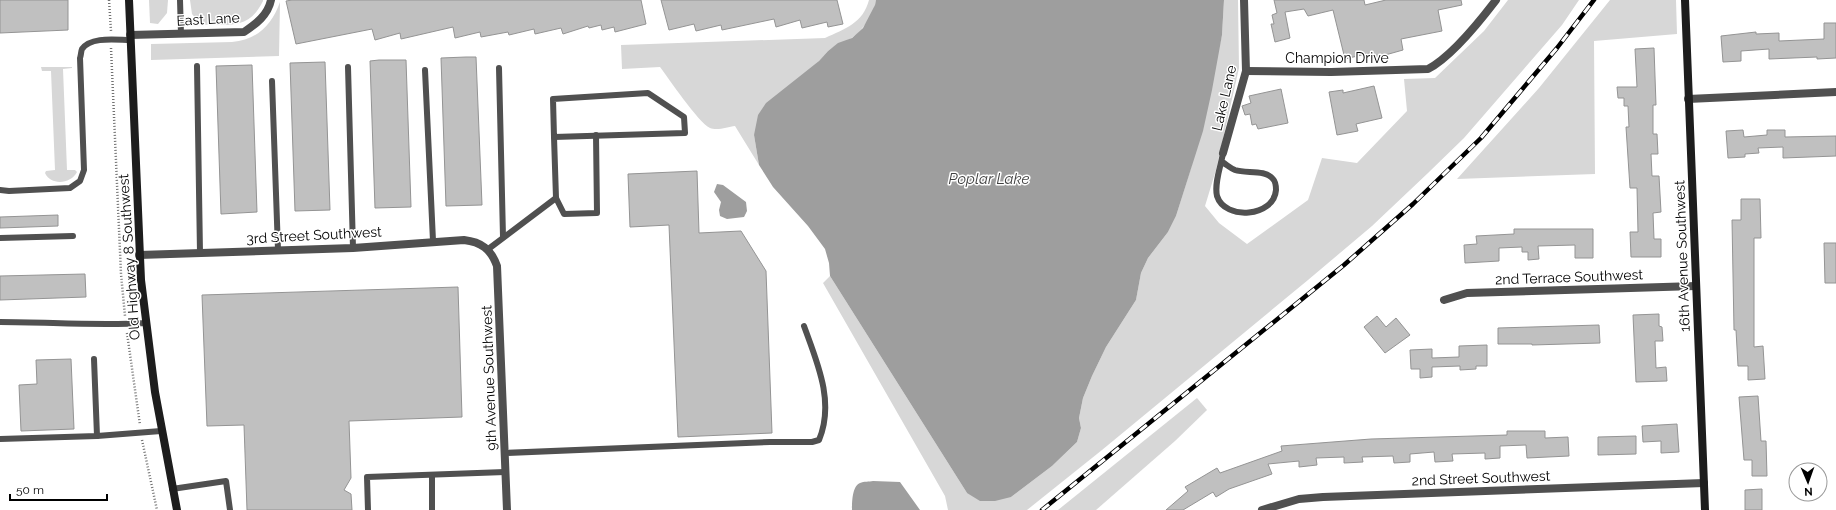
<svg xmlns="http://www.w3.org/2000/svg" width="1836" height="510" viewBox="0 0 1836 510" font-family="Raleway,sans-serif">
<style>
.green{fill:#d7d7d7}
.water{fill:#9e9e9e}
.building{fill:#c0c0c0;stroke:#949494}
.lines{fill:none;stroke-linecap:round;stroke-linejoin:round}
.path{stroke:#727272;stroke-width:2.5;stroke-dasharray:1 2;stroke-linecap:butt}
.lane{stroke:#505050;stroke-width:6}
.street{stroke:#505050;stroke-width:8}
.secondary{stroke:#1d1d1d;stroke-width:8}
.rail-casing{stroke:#000;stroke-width:4.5}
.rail{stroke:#fff;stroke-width:3;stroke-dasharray:9;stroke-linecap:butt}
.labels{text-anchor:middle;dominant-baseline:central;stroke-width:3;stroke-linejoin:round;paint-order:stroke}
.street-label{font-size:14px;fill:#000;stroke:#fff}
.water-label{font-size:15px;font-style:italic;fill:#3f3f3f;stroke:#fff}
</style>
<rect width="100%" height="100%" fill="#fff"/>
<g class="green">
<polygon points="149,0 168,0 167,13 158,24 150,23"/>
<path d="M190,0H263V1C249,30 229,24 201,25L192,14Z"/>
<path d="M869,0H876C875,13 862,32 850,39C842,44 836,44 828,51L754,135L759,165L735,126C728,127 717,131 710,128C698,122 669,79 660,67L622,69L621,45L825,38C845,29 863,23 869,0Z"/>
<polygon points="1224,0 1238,0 1239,68 1216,170 1205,206 1219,223 1247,244 1308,200 1322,158 1357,163 1407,111 1404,79 1435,78 1484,31 1508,0 1579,0 1562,25 1523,70 1464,138 1428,173 1372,226 1308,280 1102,450 1027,510 948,510 945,496 823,283 830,276 967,493 1011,497 1052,466 1077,442 1081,428 1079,418 1083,398 1092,376 1106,347 1136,300 1141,273 1148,258 1168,232 1176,216 1191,168 1222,35"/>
<polygon points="1610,0 1676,0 1677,34 1594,41 1595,174 1457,179 1539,88"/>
<path d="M280,2L279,56L151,60V44L232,42C257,40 272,25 280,2Z"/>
<path d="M41,67H72V68L63,69L67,170H75L77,172C71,184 51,186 45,173L46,171L55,170L51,71H42Z"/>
<polygon points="1197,398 1207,410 1175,441 1096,510 1058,510"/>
</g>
<g class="water">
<polygon points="876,0 1224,0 1222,35 1212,90 1203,131 1176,216 1168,232 1148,258 1141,273 1136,300 1106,347 1092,376 1083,398 1079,418 1081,428 1077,442 1052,466 1011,497 995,501 980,501 967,493 830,276 829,263 825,249 808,226 773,187 759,165 754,135 758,115 766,103 819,61 828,51 838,43 852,38 863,28 875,5"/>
<polygon points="717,184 723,185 746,202 747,211 744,217 727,219 720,216 719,210 721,202 714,192"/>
<path d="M873,481L900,482L920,510H852C852,503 852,486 860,483C864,481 869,482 873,481Z"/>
</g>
<g class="building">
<polygon points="0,0 68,0 68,30 0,33"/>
<polygon points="292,0 641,0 646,24 615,32 614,27 602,30 601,25 589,28 588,26 563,34 561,28 535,34 534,29 509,35 508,32 481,37 480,32 455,38 453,27 401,39 400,33 375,40 372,29 296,44 286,1"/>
<polygon points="661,0 837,0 843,24 828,27 827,22 802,28 800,20 776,27 774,19 722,30 721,25 696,31 694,24 669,30"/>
<polygon points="1274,0 1364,0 1365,5 1386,0 1461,0 1462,5 1438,10 1442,31 1401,39 1403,50 1371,59 1370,53 1345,59 1333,10 1308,16 1304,9 1285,12 1290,38 1275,42 1271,24 1274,24 1272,15 1277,13"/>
<polygon points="1824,23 1836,23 1836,58 1817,59 1817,57 1769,59 1769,49 1741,51 1741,61 1723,62 1721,36 1756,32 1756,34 1779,33 1779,41 1824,39"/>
<polygon points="1654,48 1656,105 1653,105 1653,134 1657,134 1658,154 1651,154 1652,176 1659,176 1661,212 1653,213 1654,239 1661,239 1661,257 1631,257 1630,232 1638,232 1637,188 1630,188 1626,127 1629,127 1628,106 1624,106 1624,98 1618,98 1617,87 1637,87 1635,49"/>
<polygon points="466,57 476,57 482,205 446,206 441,58"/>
<polygon points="379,60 406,60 411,207 375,208 370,61"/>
<polygon points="325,62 330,210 295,211 290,63"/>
<polygon points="252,65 257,212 221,214 216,66"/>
<polygon points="1374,86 1382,118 1356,124 1358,131 1337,135 1329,92 1343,90 1343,93"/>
<polygon points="1281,89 1288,123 1258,129 1256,124 1252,125 1250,114 1245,115 1242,106 1251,103 1249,96"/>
<polygon points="1743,130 1744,137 1767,135 1767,130 1785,130 1785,137 1836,136 1836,156 1783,158 1783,147 1758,148 1759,153 1745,154 1745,157 1728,158 1726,131"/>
<polygon points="697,171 699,233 741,231 766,271 772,433 678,437 669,225 630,227 628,174"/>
<polygon points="1741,199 1760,199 1761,238 1754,238 1754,347 1763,346 1765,379 1748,380 1748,366 1738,366 1736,330 1734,330 1732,220 1741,220"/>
<polygon points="58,215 58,226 0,228 0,217"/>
<polygon points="1514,229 1593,229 1593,258 1575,258 1575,245 1538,246 1539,259 1528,260 1528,252 1522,252 1522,247 1499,248 1499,261 1465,263 1464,245 1477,244 1476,236 1514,234"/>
<polygon points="1824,243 1836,243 1836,283 1825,283"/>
<polygon points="85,274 86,297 0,300 0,276"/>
<polygon points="458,287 462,417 349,421 351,478 344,490 351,494 352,510 247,510 244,425 207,426 202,295"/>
<polygon points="1659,314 1659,326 1662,327 1663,341 1655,341 1656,368 1666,367 1667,381 1636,382 1633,315"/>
<polygon points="1377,316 1386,327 1396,318 1410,335 1385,353 1364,327"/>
<polygon points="1599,325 1600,343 1532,345 1532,344 1498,344 1498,328"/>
<polygon points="1487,345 1487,366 1476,366 1476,369 1460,370 1460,366 1432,367 1432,377 1420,378 1420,369 1411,369 1410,350 1432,349 1432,358 1459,357 1459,346"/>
<polygon points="71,359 74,429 21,431 19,385 37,384 36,360"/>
<polygon points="1758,396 1761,441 1766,441 1767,476 1752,476 1752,460 1744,460 1739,397"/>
<polygon points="1677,424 1679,452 1661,453 1661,441 1643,442 1642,426"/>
<polygon points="1507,431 1545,431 1545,438 1568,437 1569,456 1527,458 1526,445 1500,446 1500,458 1485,459 1485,453 1452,454 1453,461 1435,462 1434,452 1410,454 1410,462 1394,463 1393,456 1362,457 1363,462 1344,463 1344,457 1316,458 1317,465 1299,467 1299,461 1268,464 1272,474 1229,489 1216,497 1213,492 1183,510 1166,510 1188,491 1185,487 1217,468 1220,473 1282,451 1281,446 1371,439 1507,435"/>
<polygon points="1636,436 1636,454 1598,455 1598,437"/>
<polygon points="1762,489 1762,510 1745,510 1745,490"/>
</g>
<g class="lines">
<g class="path">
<polyline points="109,0 111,31"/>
<polyline points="111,48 121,274 125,316"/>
<polyline points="127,333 140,425"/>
<polyline points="142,440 157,510"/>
</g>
<g class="lane">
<polyline points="180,0 181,34"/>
<polyline points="197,66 200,253"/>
<polyline points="348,67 353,248"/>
<polyline points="499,68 503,237"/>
<polyline points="425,70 433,241"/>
<polyline points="272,81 278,250"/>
<polygon points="648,93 684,117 685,133 554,137 553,99"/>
<polyline points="554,137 556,198 564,214 597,213 596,135"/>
<path d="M1222,162C1226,164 1230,168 1235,170C1246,174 1265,169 1273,179C1276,182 1276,186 1276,190C1274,217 1225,221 1217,196C1214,183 1221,166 1223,153"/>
<path d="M0,190L9,191L70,188L80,181L84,170L80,58C81,56 81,51 82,49C91,36 117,40 130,40"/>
<polyline points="0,238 73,236"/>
<polyline points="487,250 556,198"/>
<path d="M0,322C49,322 97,326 146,323"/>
<polyline points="94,359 97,436"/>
<polyline points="0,439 97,436 161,431"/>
<path d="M505,453L770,442H812L819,440C835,402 817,362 804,326"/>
<polyline points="432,475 432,510"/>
<polyline points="172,489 226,481 230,510"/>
<polyline points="368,510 367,477 505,472"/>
</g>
<g class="street">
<path d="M130,35L244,32C256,24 268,15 271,0"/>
<path d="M1246,71L1331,72L1428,69C1451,57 1480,21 1496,0"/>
<polyline points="1688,99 1836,92"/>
<polyline points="1223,153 1246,71 1244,0"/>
<path d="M139,255L353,248L464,240C481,242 491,249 497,266L507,510"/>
<polyline points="1444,300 1467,293 1696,286"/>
<polyline points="1262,510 1299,499 1323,497 1704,483"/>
</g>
<g class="secondary">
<polyline points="129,0 141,280 155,392 177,510"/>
<polyline points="1685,0 1705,510"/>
</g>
<g class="rail-casing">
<polyline id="rail" points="1042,510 1344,265 1413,204 1481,138 1557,48 1594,0"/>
</g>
<use href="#rail" class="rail"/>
</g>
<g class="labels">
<g class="street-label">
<text transform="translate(208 19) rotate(-3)">East Lane</text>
<text x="1337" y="58">Champion Drive</text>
<text transform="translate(1224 98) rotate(-77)">Lake Lane</text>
<text transform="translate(314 235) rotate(-3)">3rd Street Southwest</text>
<text transform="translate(1682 256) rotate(-92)">16th Avenue Southwest</text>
<text transform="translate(129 257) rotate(-94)">Old Highway 8 Southwest</text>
<text transform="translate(1569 277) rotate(-2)">2nd Terrace Southwest</text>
<text transform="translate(489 378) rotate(-92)">9th Avenue Southwest</text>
<text transform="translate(1481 478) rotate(-2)">2nd Street Southwest</text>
</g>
<g class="water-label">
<text x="989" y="179">Poplar Lake</text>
</g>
</g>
<g transform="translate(1808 482) rotate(178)"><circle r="19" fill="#ffffff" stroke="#999999"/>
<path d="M0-3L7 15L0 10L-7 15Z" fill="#000000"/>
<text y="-6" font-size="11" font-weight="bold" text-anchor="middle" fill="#000000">N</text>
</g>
<path d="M10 494v6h97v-6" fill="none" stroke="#000000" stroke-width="2"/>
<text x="16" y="494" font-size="12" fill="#000000" stroke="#ffffff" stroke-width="3" paint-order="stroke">50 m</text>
</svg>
